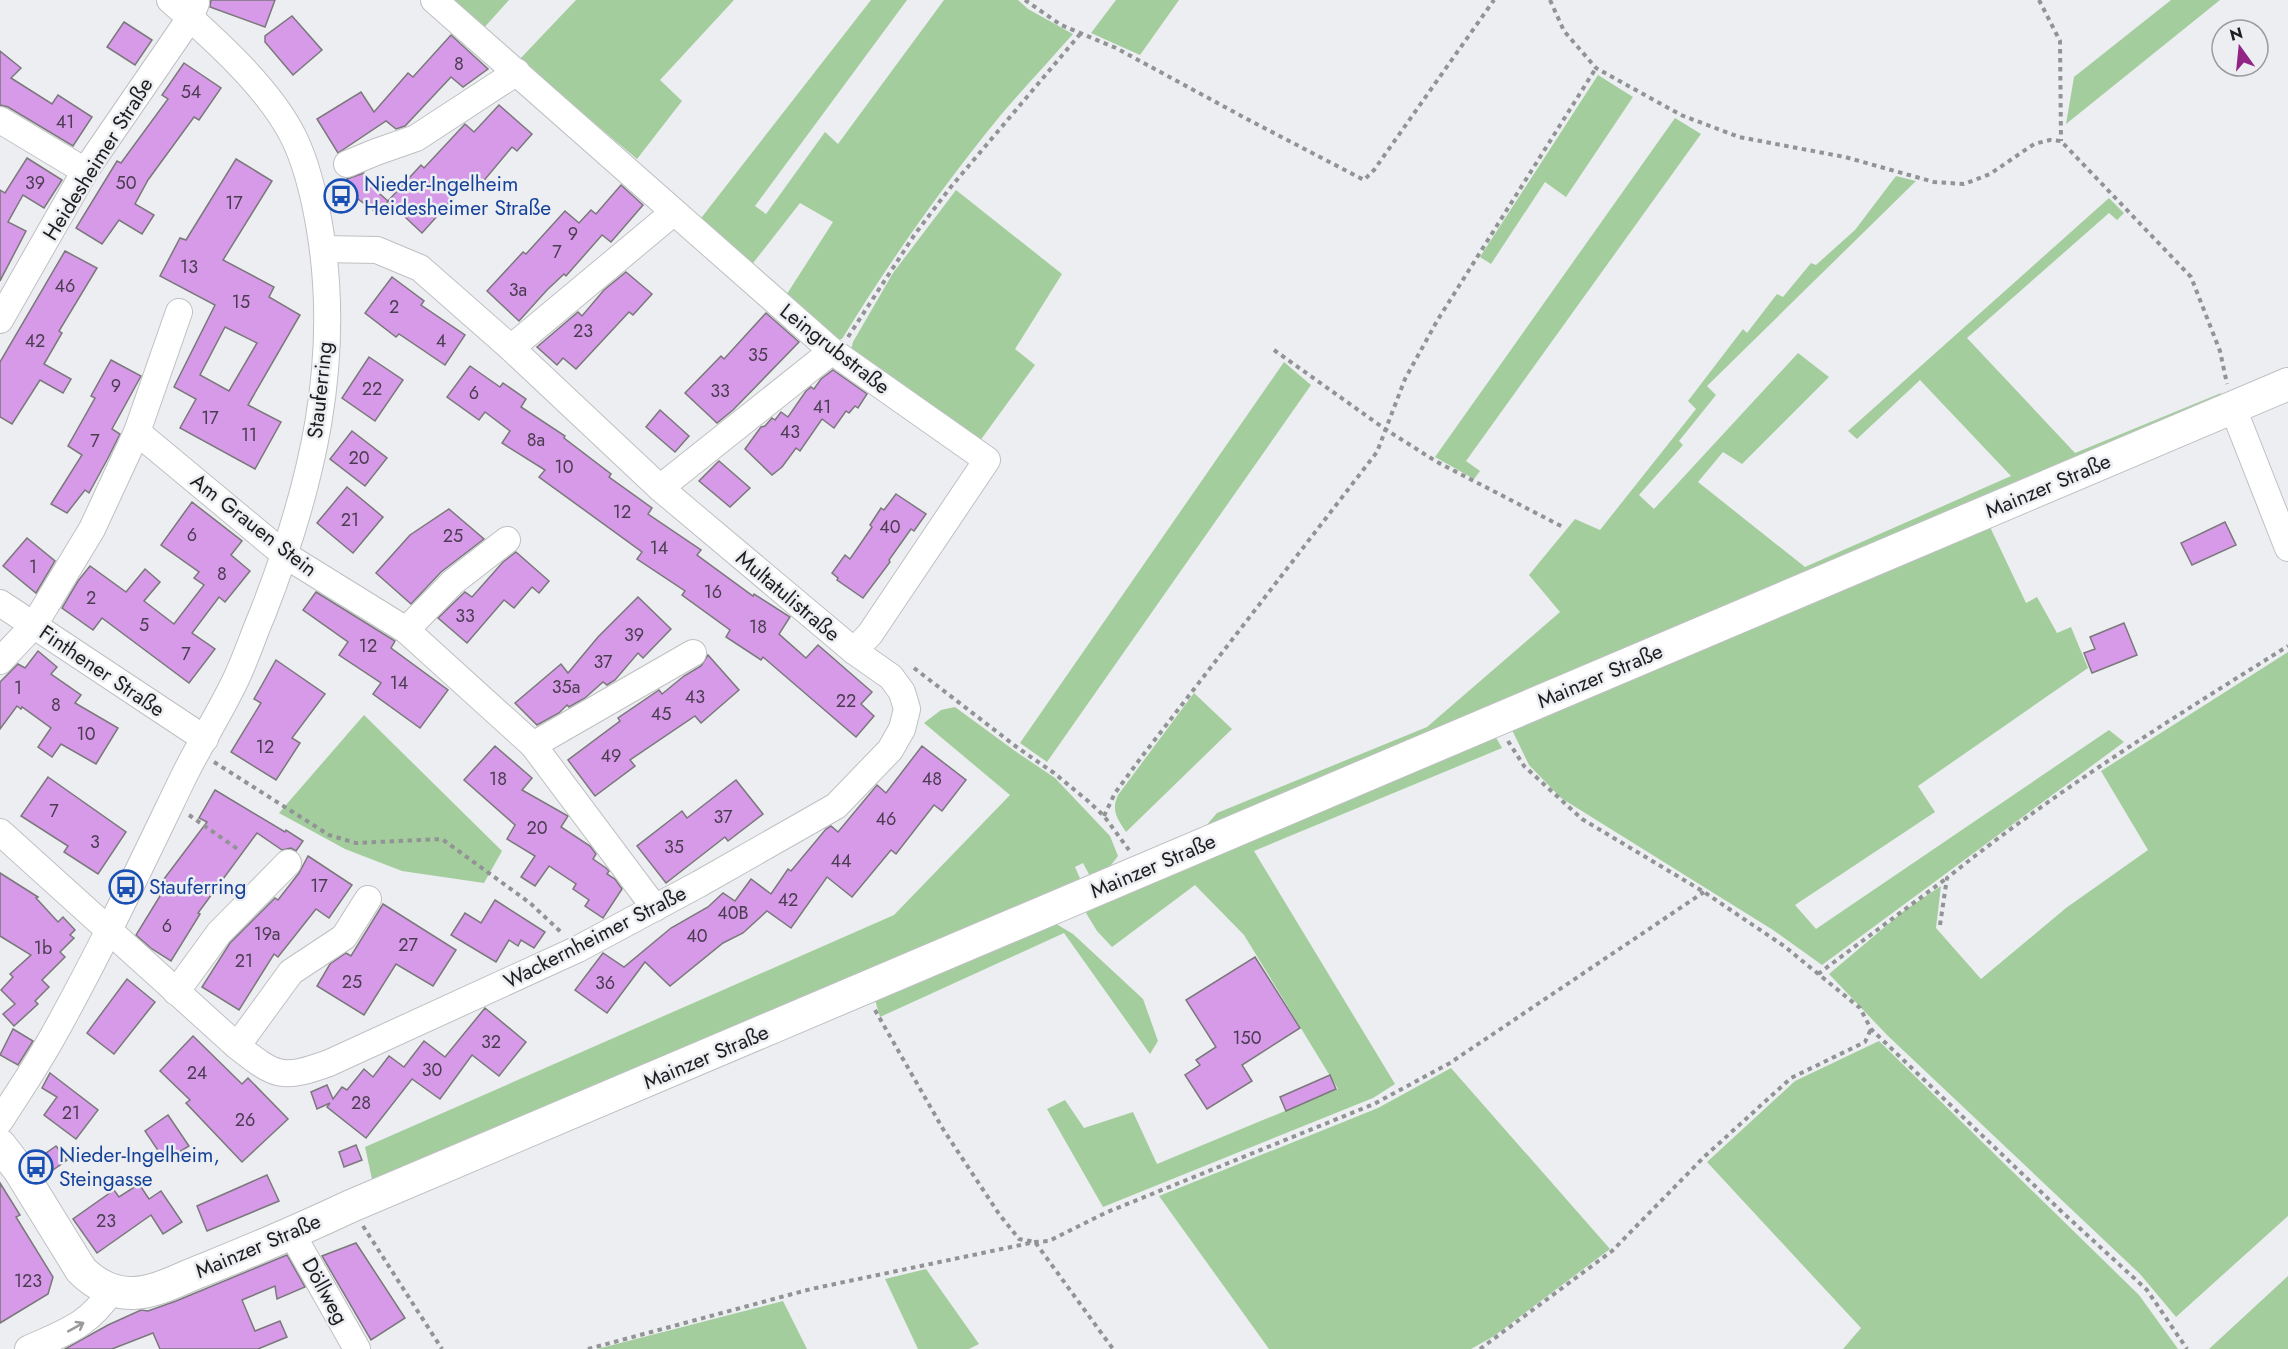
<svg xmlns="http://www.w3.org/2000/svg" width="2288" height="1349" viewBox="0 0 2288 1349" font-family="Jost,sans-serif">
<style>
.green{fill:#a4cd9d}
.building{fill:#d69ae8;stroke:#7a787a;stroke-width:1.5;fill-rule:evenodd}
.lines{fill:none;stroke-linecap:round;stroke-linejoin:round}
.minor-casing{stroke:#bec0c2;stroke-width:28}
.major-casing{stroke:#bec0c2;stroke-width:34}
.path{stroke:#919395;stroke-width:4;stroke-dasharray:4.5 4.5;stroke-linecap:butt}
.minor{stroke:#fff;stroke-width:26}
.major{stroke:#fff;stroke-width:32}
.oneway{stroke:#999a9a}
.labels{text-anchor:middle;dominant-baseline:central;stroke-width:5;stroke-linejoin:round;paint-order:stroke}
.number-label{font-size:18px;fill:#4b3d51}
.street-label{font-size:21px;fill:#1d1e1f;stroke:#eceef1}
.transit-label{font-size:21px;fill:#164399;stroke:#eceef1;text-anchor:start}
</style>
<rect width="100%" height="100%" fill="#eceef1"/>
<g class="green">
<polygon points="447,0 509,0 482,30"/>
<polygon points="576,0 734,0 660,80 682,101 637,159 519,60"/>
<path d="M871,0H907L755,206L766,214L825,132L838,144L944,0H1018L1028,9L1073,34C1049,61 1024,88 1000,116C942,187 890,261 842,339H829L785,297L833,222L800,203L750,267L698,222Z"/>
<polygon points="1116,0 1179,0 1140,55 1091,33"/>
<polygon points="2171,0 2220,0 2066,124 2074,77"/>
<polygon points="1598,75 1633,97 1566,197 1545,182 1491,264 1480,257"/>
<polygon points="1675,118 1701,134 1466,461 1480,471 1474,479 1435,457"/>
<polygon points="1896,176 1916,181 1707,386 1716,395 1679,441 1683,445 1639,495 1654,509 1798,353 1829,377 1742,464 1723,452 1698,482 1805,567 2011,476 1920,380 1857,439 1848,431 2109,198 2124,213 2117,220 2109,213 1967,338 2075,453 2221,393 2215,403 1198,835 1217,813 1427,727 1560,612 1529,575 1575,519 1600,530 1696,409 1688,401 1743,329 1747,333 1777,294 1783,297 1811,263 1816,265 1855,230"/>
<polygon points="956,190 1062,274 1015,349 1035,365 977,445 850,353 853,342 893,273"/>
<polygon points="1284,362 1311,385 1047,762 1020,743"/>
<polygon points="1990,527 2026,603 2037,597 2057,633 2071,627 2088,668 1918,786 1935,812 1795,905 1816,929 2109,730 2124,742 1822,965 1773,930 1561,798 1529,765 1512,730"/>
<polygon points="2288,652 2288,1216 2176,1317 2140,1274 1887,1035 1829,974 1905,910 1941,886 1936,928 1981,979 2066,908 2148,850 2101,771"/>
<path d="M1194,693L1232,729L1126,832C1117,818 1111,810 1118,795Z"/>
<polygon points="955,707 1015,751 1055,778 1110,836 1118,856 1108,869 1091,878 1083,863 1075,867 1082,883 861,980 372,1179 365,1147 894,915 1010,795 924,723 941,710"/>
<polygon points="364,715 502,851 484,883 402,871 345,849 279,813"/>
<polygon points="1494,734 1502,748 1254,851 1395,1084 1373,1098 1103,1207 1047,1109 1065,1100 1084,1128 1133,1112 1157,1164 1338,1089 1244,935 1195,885 1112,947 1097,931 1086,913 1090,907"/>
<polygon points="1053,922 1073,934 1143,999 1158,1041 1150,1054 1064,933 880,1017 875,1000"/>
<polygon points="1879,1041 2139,1295 2178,1349 1843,1349 1861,1328 1707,1162 1795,1081"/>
<polygon points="1451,1068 1610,1249 1494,1336 1471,1349 1269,1349 1159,1196 1378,1108"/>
<polygon points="926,1269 979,1344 969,1349 918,1349 885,1279"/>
<polygon points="2288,1276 2288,1349 2209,1349"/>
<polygon points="783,1301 807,1349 597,1349 601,1348"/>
</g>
<g class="building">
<polygon points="211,0 275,0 265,27 210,7"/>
<polygon points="292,16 322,50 293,75 265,42 265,36"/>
<polygon points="124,22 152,40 135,65 107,47"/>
<polygon points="451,35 488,69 463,87 451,77 405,126 396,129 386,121 338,153 317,119 361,92 374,112 408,73 413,77"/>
<polygon points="0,51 21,68 11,78 52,104 58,95 92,117 73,146 8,107 0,105"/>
<polygon points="184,63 221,88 199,120 194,117 148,180 135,204 154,215 142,234 119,220 102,244 76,228 117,161 121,163 168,99 162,95"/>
<polygon points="499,105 532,134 517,151 512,147 476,190 467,183 422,233 388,201 421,165 424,168 465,124 474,132"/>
<polygon points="27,158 62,180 44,208 23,195 8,222 26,231 0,281 0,190 5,193"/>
<path d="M236,159L272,181L223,260L274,287L269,297L300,315L248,405L281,422L255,469L180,428L196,399L174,387L215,305L160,276L180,238L186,240ZM225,327L257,343L229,391L200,375Z"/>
<polygon points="364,173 372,187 388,201 378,214 358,199 347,179"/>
<polygon points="621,185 643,205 611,242 602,235 566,276 564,274 547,290 519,321 487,291 523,252 526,254 565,211 579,223 591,210 596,214"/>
<polygon points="65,251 97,268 59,331 62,333 44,364 71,379 63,393 40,380 12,424 0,417 0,362"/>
<polygon points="626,272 652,294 633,315 629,312 576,369 563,358 557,365 537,347 578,312 582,316 604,290"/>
<polygon points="392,277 424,301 421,305 465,335 445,365 399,334 396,337 365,313"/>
<polygon points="766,313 799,342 733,410 717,423 685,393 721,356 724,359"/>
<polygon points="369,357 403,380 375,421 342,398"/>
<polygon points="111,360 141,376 112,429 120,434 107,460 89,493 85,490 67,513 51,504 82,455 68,446 95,398 91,396"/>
<polygon points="470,366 500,387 503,383 526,399 521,407 565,436 564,438 611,474 609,477 652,508 648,514 701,550 697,555 753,596 754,594 790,617 779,634 806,658 818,645 872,692 861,704 874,716 856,737 763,657 761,660 726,637 730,630 682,595 685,591 637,559 642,552 539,477 545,470 502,443 510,431 485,412 479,420 447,397"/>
<polygon points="833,370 867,394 858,408 855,406 849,413 846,411 834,428 822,419 800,451 796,448 782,467 772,475 745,449 761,427 765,426 772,418 775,420 781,412 788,417 806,391 811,387 814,389 821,379"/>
<polygon points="660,410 689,436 675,452 646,427"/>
<polygon points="352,431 387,458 365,486 330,459"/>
<polygon points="719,461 750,488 730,507 699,481"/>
<polygon points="347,487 383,517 353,553 317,523"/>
<polygon points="896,494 926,514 914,531 911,529 889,560 890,562 863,598 837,580 838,578 832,573 845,555 850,559 872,527 870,525 881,508 884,510"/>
<polygon points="192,502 242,541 231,555 250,571 225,602 219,597 192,633 215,649 189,683 102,618 93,630 62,608 78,581 90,566 126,592 145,569 160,582 144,601 174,624 204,585 194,578 199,572 161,545"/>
<polygon points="449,509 484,539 441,572 411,604 376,573 410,535"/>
<polygon points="2225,522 2236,545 2192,565 2181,543"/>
<polygon points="27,538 55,561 36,593 3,566"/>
<polygon points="516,552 549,581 539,593 532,587 514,608 504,600 467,643 438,618 465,592 472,597 503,562"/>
<polygon points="316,592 395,641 391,648 448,690 420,728 373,694 381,683 339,655 348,642 303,610"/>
<polygon points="638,597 671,629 643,658 638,653 615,680 607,685 603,682 585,698 569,707 567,705 559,713 537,725 515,703 561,664 568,673 598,637"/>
<polygon points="2124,623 2137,655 2092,673 2084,653 2095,649 2090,637"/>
<polygon points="38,651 57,667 51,674 81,695 75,703 118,728 96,764 61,744 52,757 38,747 51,728 22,707 21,709 17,706 0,729 0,682 18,664 25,668"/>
<polygon points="708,655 739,690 701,723 695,716 630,760 635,766 595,796 568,760 620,721 618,718 659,690 662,694 684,676 701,666"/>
<polygon points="276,660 325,694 292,738 300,743 276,780 231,752 261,703 254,699"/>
<polygon points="495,746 532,778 522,790 568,816 561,827 590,846 596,854 593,859 606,868 609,871 607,874 615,879 622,889 603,918 585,906 589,900 573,889 576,884 549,866 535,886 521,877 535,856 507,839 515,825 464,780"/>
<polygon points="922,746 966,780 942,811 934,805 896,854 891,850 852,897 827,877 791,928 767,911 743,933 723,943 670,986 645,962 607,1013 575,990 603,953 624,967 671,928 708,907 723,893 735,901 751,879 771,894 788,869 791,871 826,829 831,826 838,832 877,785 886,793"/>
<polygon points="48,777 126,832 98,874 64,852 68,846 21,816"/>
<polygon points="736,780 763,814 728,841 725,837 666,883 637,846 682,811 687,818"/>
<polygon points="215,790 285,832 286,830 303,841 296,851 291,848 282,850 257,833 198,913 200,914 171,961 152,949 136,935 168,883 164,879 207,822 199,818"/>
<polygon points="308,856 352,885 329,918 316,909 278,957 274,954 239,1010 202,987 230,943 275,898 278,900 299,873"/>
<polygon points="0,873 38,897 36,898 58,922 63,917 75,930 70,935 74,938 60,952 65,957 42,980 49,987 35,1001 38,1004 14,1026 3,1014 15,1004 1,990 13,977 10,974 31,955 0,936"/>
<polygon points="495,900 545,932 534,948 521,940 518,946 509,940 496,962 451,935 465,913 481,923"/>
<polygon points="383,904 456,950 433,986 396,964 364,1015 317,986 330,964 346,953 351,956"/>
<polygon points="1255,957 1300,1028 1242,1065 1252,1081 1207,1109 1185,1075 1200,1065 1196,1060 1216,1047 1186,1000"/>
<polygon points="127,979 155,1002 114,1054 87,1033"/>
<polygon points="485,1008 526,1042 499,1076 472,1055 440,1099 412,1079 366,1138 327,1107 330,1103 317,1109 311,1092 327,1085 333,1099 342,1087 347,1090 364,1069 373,1077 389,1056 404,1067 424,1041 445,1057"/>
<polygon points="13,1029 33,1041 18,1065 0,1055"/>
<polygon points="193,1036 242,1084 248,1078 288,1119 242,1162 186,1103 190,1100 160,1071"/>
<polygon points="50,1073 98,1110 76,1139 44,1115 57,1097 42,1088"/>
<polygon points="1330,1075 1336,1089 1286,1111 1280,1097"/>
<polygon points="168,1115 189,1146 165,1161 145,1131"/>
<polygon points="356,1145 362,1160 344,1167 339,1152"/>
<polygon points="56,1146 67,1160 53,1170 42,1156"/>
<polygon points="267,1175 279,1201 207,1231 197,1206"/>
<polygon points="0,1183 20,1215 16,1217 53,1277 48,1294 0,1323"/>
<polygon points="139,1184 149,1199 161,1191 182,1222 163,1234 151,1215 97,1253 73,1219 114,1190 119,1197"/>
<polygon points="356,1243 405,1318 371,1340 322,1256"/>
<polygon points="287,1255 305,1287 277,1299 275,1286 242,1300 255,1331 280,1321 287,1337 258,1349 160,1349 153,1333 112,1349 65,1349 108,1325 141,1310 148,1311 176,1301"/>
</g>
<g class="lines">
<g class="minor-casing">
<g id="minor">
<polyline points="434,0 832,351 987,460 870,634 854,651"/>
<polyline points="0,120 85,171"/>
<polyline points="347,164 376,152 416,138 517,72"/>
<polyline points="0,320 85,171 190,18 196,3"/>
<polyline points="511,348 674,212"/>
<polyline points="2233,408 2288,548"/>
<polyline points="137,432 285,555 406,630 533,745 655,908"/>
<polyline points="660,488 832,351"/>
<polyline points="0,603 205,739"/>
<polyline points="406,630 453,582 507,540"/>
<polyline points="0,661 34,625 92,529 137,432 179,312"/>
<polyline points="533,745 693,653"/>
<path d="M0,832L237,1046C276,1077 282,1080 329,1063L578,949L699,884L836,806L890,750L902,729L907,709L902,692L891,677L854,651L660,488L511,348L420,268L377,250L323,249"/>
<polyline points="176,992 219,933 288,863"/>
<polyline points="237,1046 291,972 344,937 368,899"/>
<path d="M0,1121C18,1093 37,1065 53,1036C100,952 141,865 183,778C199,745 220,713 236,679C246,658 253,636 262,615C312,488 343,360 319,224C314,195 307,166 295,140C271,89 212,37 170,0"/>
<polyline points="292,1234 357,1349"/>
<path d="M28,1349C67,1331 87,1327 112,1290"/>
</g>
</g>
<g class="major-casing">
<path id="major" d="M0,1145L20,1171L81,1270C95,1284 113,1294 134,1293C158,1292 181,1278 203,1270C253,1250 302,1229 351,1206L2288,384"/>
</g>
<g class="path">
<polyline points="1025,0 1061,25 1116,48 1247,119 1364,180 1374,170 1494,0"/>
<polyline points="1550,0 1564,31 1596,68 1681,115 1739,137 1845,157 1934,182 1964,184 1990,174 2034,144 2050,140 2061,141 2191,277 2220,351 2227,384"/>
<polyline points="2039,0 2060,41 2061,141"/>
<polyline points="848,337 915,234 950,188 1081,33"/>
<polyline points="1274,350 1385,429 1437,462 1563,527"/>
<polyline points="914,668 1018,748 1054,773 1088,801 1104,816 1129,850"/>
<polyline points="1508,741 1524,766 1582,819 1704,892 1784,946 1860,1008 1871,1029 2061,1211 2147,1290 2187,1349"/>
<polyline points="214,762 329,835 356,843 442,839 530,903 562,933"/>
<polyline points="189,815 239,850"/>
<polyline points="1104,816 1115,793 1140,759 1377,452 1405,379 1437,321 1596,68"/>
<path d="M1940,925L1947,878C2054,792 2171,719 2288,646"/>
<polyline points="1818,974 1947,878"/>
<polyline points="875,1010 943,1129 999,1214 1019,1239 1035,1242 1113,1349"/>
<polyline points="363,1226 442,1349"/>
<polyline points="588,1349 811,1289 1035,1242 1049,1241 1105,1213 1374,1104 1450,1063 1704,892"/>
<polyline points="1480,1349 1612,1251 1704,1157 1791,1078 1865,1042 1871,1029"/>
</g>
<use href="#minor" class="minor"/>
<use href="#major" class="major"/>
</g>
<defs><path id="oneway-shaft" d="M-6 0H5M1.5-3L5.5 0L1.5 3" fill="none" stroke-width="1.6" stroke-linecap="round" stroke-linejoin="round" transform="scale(1.5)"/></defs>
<use class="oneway" href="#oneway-shaft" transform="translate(76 1327) rotate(-29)"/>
<defs>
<g id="bus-ring" transform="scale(1.725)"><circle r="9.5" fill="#eceef1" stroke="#1a4fb4" stroke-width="1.5"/><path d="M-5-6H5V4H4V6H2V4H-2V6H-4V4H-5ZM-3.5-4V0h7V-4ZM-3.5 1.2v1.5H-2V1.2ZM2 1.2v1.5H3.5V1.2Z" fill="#1a4fb4"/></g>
</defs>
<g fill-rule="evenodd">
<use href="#bus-ring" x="341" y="196"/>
<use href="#bus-ring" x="126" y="887"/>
<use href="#bus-ring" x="36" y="1167"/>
</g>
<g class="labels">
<g class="number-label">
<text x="459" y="64">8</text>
<text x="191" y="92">54</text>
<text x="65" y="122">41</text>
<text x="35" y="183">39</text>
<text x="126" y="183">50</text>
<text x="234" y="203">17</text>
<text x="573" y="234">9</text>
<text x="557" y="252">7</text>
<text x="189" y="267">13</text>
<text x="65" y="286">46</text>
<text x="518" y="290">3a</text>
<text x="241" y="302">15</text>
<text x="394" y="307">2</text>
<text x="583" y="331">23</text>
<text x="35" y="341">42</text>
<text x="441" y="341">4</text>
<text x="758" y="355">35</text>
<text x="116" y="386">9</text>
<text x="372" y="389">22</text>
<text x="720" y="391">33</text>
<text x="474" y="393">6</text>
<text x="822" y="407">41</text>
<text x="210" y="418">17</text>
<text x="790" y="432">43</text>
<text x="249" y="435">11</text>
<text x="536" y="440">8a</text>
<text x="95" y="441">7</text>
<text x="359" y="458">20</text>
<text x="564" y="467">10</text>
<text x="622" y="512">12</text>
<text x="350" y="520">21</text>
<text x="890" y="527">40</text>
<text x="192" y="535">6</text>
<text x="453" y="536">25</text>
<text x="659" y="548">14</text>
<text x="33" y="567">1</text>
<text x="222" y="574">8</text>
<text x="713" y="592">16</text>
<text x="91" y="598">2</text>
<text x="465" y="616">33</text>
<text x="144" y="625">5</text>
<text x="758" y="627">18</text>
<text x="634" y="635">39</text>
<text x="368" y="646">12</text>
<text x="186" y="654">7</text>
<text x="603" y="662">37</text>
<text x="399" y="683">14</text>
<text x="566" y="687">35a</text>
<text x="18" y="688">1</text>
<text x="695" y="697">43</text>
<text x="846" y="701">22</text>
<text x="56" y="705">8</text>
<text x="661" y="714">45</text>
<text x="86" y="734">10</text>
<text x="265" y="747">12</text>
<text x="611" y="756">49</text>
<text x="498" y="779">18</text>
<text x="932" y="779">48</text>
<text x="54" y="811">7</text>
<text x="723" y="817">37</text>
<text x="886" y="819">46</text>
<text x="537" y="828">20</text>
<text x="95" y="842">3</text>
<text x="674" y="847">35</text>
<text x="841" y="861">44</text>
<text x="319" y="886">17</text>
<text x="788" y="900">42</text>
<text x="733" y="913">40B</text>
<text x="167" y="926">6</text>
<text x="267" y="934">19a</text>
<text x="697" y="936">40</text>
<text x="408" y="945">27</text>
<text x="43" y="948">1b</text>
<text x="244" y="961">21</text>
<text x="352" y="982">25</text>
<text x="605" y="983">36</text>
<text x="1247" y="1038">150</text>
<text x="491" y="1042">32</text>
<text x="432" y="1070">30</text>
<text x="197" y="1073">24</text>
<text x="361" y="1103">28</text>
<text x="71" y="1113">21</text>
<text x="245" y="1120">26</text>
<text x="106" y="1221">23</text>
<text x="28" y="1281">123</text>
</g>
<g class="street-label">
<text transform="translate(98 159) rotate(-58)">Heidesheimer Straße</text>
<text transform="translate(835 349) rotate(38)">Leingrubstraße</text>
<text transform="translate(320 390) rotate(-84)">Stauferring</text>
<text transform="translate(2048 486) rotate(-23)">Mainzer Straße</text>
<text transform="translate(254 525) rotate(38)">Am Grauen Stein</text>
<text transform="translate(788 596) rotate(40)">Multatulistraße</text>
<text transform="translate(102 671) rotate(34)">Finthener Straße</text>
<text transform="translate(1600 676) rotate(-23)">Mainzer Straße</text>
<text transform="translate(1153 866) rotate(-23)">Mainzer Straße</text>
<text transform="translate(595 937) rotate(-27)">Wackernheimer Straße</text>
<text transform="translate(706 1057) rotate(-23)">Mainzer Straße</text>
<text transform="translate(258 1246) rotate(-23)">Mainzer Straße</text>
<text transform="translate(325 1291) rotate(61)">Döllweg</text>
</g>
<g class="transit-label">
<text x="364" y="184">Nieder-Ingelheim<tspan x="364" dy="24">Heidesheimer Straße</tspan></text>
<text x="149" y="887">Stauferring</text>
<text x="59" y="1155">Nieder-Ingelheim,<tspan x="59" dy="24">Steingasse</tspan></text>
</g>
</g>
<g transform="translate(2240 48) rotate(345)"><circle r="28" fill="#eceef1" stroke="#999b9d" stroke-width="1.5"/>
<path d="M0-4.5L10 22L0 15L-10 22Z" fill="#922486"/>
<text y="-9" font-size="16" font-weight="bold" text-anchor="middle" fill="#1d1e1f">N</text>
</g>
</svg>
